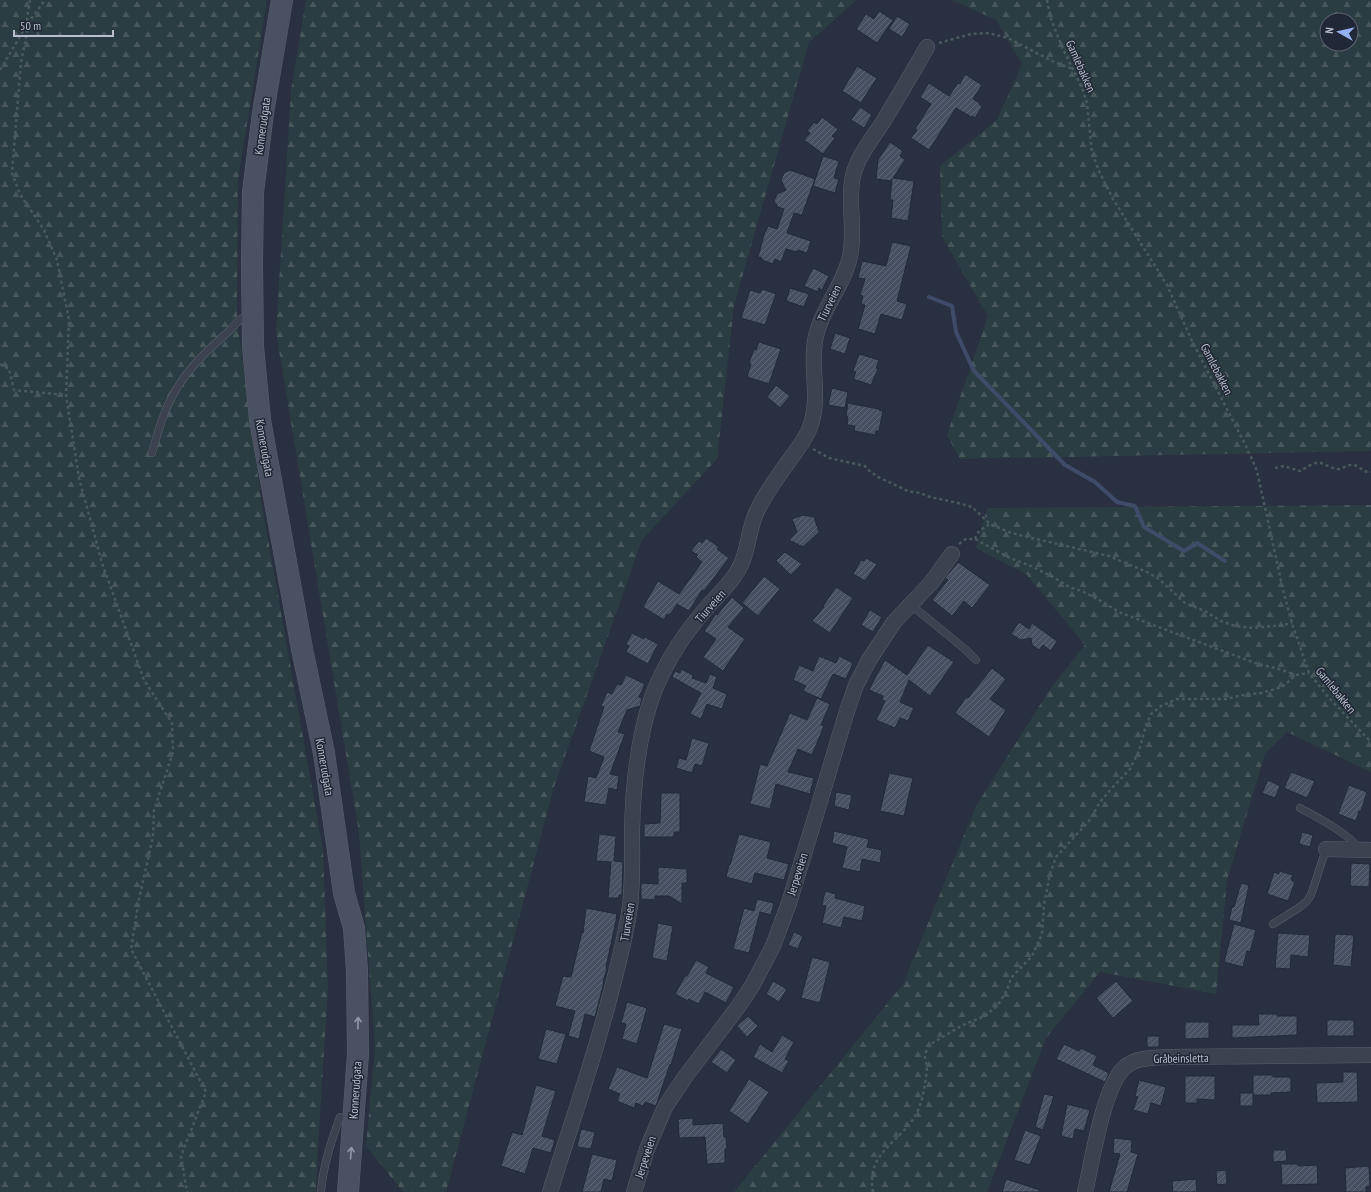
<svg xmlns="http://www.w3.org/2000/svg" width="1371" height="1192" viewBox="0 0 1371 1192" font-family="'PT Sans Narrow',sans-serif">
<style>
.forest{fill:url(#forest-firs);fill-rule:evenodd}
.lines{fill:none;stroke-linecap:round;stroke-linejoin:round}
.stream{stroke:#3f4c69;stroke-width:4}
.building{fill:url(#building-hatch);stroke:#222938}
.service-casing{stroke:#59606e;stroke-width:8}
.minor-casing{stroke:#59606e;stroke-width:16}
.secondary-casing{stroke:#59606e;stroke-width:22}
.path{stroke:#485a5e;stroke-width:2.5;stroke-dasharray:3 3;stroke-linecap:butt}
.service{stroke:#3c4250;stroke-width:7}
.minor{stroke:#3c4250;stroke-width:15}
.secondary{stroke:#4a5163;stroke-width:21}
.oneway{stroke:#9298a7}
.labels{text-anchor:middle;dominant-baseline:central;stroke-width:3;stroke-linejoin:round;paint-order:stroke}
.street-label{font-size:12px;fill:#b8becb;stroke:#202736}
</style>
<defs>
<pattern id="forest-firs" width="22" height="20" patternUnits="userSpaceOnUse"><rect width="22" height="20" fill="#2a3d42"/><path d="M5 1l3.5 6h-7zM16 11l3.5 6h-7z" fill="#47575c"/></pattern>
<pattern id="building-hatch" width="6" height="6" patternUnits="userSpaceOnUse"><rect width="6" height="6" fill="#475062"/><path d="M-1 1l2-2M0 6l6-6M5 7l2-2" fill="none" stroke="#5f6777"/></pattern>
</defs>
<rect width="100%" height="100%" fill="#283041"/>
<g class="forest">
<polygon points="0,0 267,0 238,180 237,319 262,505 323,850 328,988 318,1145 316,1192 0,1192"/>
<polygon points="306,0 857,0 809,42 734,306 717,459 642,540 554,787 446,1192 403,1192 366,1146 375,1047 359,833 276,332 291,91"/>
<path d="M952,0H1371V451L960,459L947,435L988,316L942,237L940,166L997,120L1022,64L996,20ZM1327,20H1351V44H1327Z"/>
<polygon points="1371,505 1371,772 1287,732 1265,754 1227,880 1216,994 1100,972 1046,1038 987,1192 734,1192 903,984 976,806 1050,689 1085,645 1027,575 976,548 987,508"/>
</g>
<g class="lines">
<polyline class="stream" points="929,297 952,306 956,332 974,371 1065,465 1095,482 1117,502 1135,506 1144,527 1184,551 1197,543 1225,561"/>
</g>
<g class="building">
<polygon points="879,11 893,20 877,43 856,29 866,14 874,19"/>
<polygon points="897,16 910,24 902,37 889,29"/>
<polygon points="857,66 877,78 861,103 842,91"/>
<polygon points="965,74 982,85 973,99 980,103 979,104 982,107 975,118 972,116 971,117 956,108 929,150 911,138 917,130 915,129 931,104 920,97 929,83 949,96 958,83 960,84"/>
<polygon points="860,107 872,115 864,128 851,120"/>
<polygon points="822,117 838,129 832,136 835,138 823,154 804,140 810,133 807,131 814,122 817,124"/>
<polygon points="890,142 903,151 900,156 905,160 893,178 914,181 908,221 891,218 893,200 890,200 892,179 891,181 876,179 878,160"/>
<polygon points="823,156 839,161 834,178 839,179 835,193 813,186"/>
<polygon points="790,170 815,179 802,215 794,213 787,233 811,241 807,253 798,250 797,252 786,249 781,262 775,259 773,264 762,260 762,258 758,257 765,231 766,231 768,226 777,229 784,209 778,207 774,201 777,194 786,190 781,180 784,173"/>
<polygon points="892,242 911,246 897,301 907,304 902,320 881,314 875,334 858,329 865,305 861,304 863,296 860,295 865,279 858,278 862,261 886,266"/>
<polygon points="813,268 829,276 822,290 819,288 818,292 804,286"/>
<polygon points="790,288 809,294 804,307 786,301"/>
<polygon points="762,289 776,294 765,325 741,318 750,290 760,293"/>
<polygon points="835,333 850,338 845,354 830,349"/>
<polygon points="759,342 781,349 769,384 747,377 751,364 749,363 754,349 756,350"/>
<polygon points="859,354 879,360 876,368 878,369 871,385 853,379 856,372 853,371"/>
<polygon points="776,385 790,396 780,408 767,397"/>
<polygon points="832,388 848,392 845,408 828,405"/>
<polygon points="848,403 879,409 879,410 883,411 879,431 876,431 875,435 854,431 855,426 847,425 848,417 846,416"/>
<polygon points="803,515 814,517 819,532 803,547 789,540 797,532 792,519"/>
<polygon points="706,538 719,547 717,549 729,558 704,591 702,590 689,611 677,604 672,612 669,615 667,614 664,620 643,607 658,581 679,594 702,562 696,557 698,555 691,551 699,541 702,543"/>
<polygon points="785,552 802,564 791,575 776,561"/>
<polygon points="866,558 877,564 865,581 853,574 861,560 864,561"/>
<polygon points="958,562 990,585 972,608 964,601 952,616 932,600 948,580 945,578"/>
<polygon points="764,576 780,589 758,616 742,603"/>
<polygon points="836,587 853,598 830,633 812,621 824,607 823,606"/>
<polygon points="732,597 744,608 728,627 745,639 723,671 703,657 716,639 704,631 716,614 717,615"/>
<polygon points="870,610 882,617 873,632 861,625"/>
<polygon points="1019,622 1029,629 1032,623 1057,641 1051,651 1043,645 1039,650 1032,645 1031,638 1021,640 1011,634"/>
<polygon points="632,633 644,639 645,637 658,644 648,664 626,652 629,646 626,644"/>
<polygon points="928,645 954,662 930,696 909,680 900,702 914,708 908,721 900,718 895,728 876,720 885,701 882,700 883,696 869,690 875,678 885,660 907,675"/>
<polygon points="819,656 836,663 839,656 853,663 846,679 833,674 821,699 803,691 806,686 793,680 799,665 813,671"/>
<polygon points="992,668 1006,679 990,699 1006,710 989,737 955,713 966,697 968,698"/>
<polygon points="681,669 693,675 692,678 706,683 710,674 717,677 713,688 727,694 722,709 707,704 701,719 690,714 701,693 672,677 675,671 680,673"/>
<polygon points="626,675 645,684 639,697 642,698 640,706 627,710 618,732 625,734 610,774 619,776 617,790 609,788 606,805 584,802 588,776 596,778 604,757 589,751 604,707 601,706 607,692 612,694 617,684 621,685"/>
<polygon points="817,698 830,704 821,725 824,726 812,755 798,749 788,772 814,778 810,794 776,784 770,809 750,804 760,764 767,766 790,713 807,720"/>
<polygon points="692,738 709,743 702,766 695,764 692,773 676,768 679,758 686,760"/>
<polygon points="1291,772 1315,781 1307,798 1284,788"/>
<polygon points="889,773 913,778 904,816 880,811"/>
<polygon points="1268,780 1280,786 1275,798 1262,793"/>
<polygon points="1349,785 1367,792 1361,811 1359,811 1356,821 1338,814"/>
<polygon points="836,792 852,795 849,810 834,806"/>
<polygon points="661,793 680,793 680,832 674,832 674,837 644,837 644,824 660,823"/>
<polygon points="834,831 869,839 867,847 882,850 880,863 862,859 860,872 842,868 847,847 832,843"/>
<polygon points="1302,832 1313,835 1310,847 1299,844"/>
<polygon points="599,834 616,836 614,861 623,862 622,895 619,895 619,898 608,898 611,862 596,861"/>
<polygon points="739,834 771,842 767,858 789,864 784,880 755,873 752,884 726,877 729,865 730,865"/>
<polygon points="1351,863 1370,864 1369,887 1350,886"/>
<polygon points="658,867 687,869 687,883 682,883 682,904 669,896 655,896 655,900 641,899 641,883 658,884"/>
<polygon points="1279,871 1293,875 1291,880 1295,882 1288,901 1267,894 1274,872 1279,874"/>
<polygon points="1241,883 1249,885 1241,923 1229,920 1232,907 1234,907"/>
<polygon points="825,891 836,894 835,898 865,906 862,921 844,917 841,928 822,923 826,906 822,905"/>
<polygon points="757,899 774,903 771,915 760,912 749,953 733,949 744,908 754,911"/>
<polygon points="586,908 617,914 616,921 606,967 607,968 603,982 604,982 595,1017 585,1014 579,1039 568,1036 575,1011 555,1006 563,976 571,977 582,932 583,933"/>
<polygon points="658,923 673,926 667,961 652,958"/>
<polygon points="1234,924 1256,930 1250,952 1247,951 1243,967 1224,962"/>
<polygon points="794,932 803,936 798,949 788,945"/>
<polygon points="1278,933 1310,935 1308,957 1291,955 1290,969 1275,968"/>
<polygon points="1335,934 1354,935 1351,967 1333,965"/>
<polygon points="812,957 830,962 820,1003 801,998"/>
<polygon points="696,960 709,967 706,973 734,987 726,1003 705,992 699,1004 688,999 688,1001 675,994 685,976 687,976"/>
<polygon points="773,981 787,989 779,1002 766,994"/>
<polygon points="1116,981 1133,1001 1113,1018 1096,998"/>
<polygon points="627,1002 647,1008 637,1044 622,1039 626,1024 621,1023"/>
<polygon points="1258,1014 1277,1014 1277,1016 1297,1016 1297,1035 1232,1038 1232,1025 1259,1025"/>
<polygon points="748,1016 758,1026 747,1037 737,1026"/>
<rect x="1327" y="1020" width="27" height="16"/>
<polygon points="1185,1022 1209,1022 1209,1038 1185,1039"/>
<polygon points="664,1024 682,1029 671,1065 670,1064 656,1106 645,1102 643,1106 636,1103 634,1108 617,1101 620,1094 608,1089 617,1067 647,1078"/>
<polygon points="546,1029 566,1034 557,1064 538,1059"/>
<polygon points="782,1035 794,1042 785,1059 789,1061 782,1073 753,1057 760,1044 772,1052"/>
<rect x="1147" y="1036" width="12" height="11"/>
<polygon points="1064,1044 1079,1051 1081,1048 1097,1056 1093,1065 1109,1073 1105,1082 1056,1059"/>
<polygon points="721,1049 736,1060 727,1073 711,1062"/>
<polygon points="1343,1072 1357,1072 1358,1102 1317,1103 1316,1083 1343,1082"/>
<polygon points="1253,1075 1273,1075 1273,1077 1289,1077 1291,1078 1291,1092 1271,1093 1271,1095 1253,1095"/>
<polygon points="1185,1076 1215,1076 1215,1100 1197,1099 1197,1103 1185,1103"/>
<polygon points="749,1079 769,1092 748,1124 729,1111"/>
<polygon points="1139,1080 1166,1087 1161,1106 1151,1103 1148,1114 1133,1110 1138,1097 1135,1096"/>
<polygon points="536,1085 556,1091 542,1136 555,1140 551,1153 533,1148 525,1174 501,1166 512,1132 522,1135"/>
<rect x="1240" y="1093" width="13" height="13"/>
<polygon points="1044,1094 1054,1096 1043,1130 1035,1127"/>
<polygon points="1067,1104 1090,1110 1084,1131 1075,1129 1073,1139 1061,1136"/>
<polygon points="693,1118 693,1125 723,1123 724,1137 726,1137 727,1149 725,1149 725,1163 707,1164 705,1137 679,1138 678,1119"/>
<polygon points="581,1129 595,1132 591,1149 577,1147"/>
<polygon points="1025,1130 1041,1136 1030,1165 1014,1160"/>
<polygon points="1114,1138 1132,1140 1131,1152 1138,1154 1127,1192 1109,1192 1120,1154 1113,1153"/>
<polygon points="1273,1150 1286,1150 1287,1161 1273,1162"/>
<polygon points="592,1154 617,1160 612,1181 604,1179 601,1192 582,1192"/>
<polygon points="1281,1164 1298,1164 1298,1166 1317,1165 1318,1184 1282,1185"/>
<polygon points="1369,1166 1370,1186 1366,1187 1366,1192 1346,1192 1345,1168"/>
<polygon points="1226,1170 1227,1184 1217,1185 1216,1171"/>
<polygon points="1006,1179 1040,1190 1039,1192 1002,1192"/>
<polygon points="1196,1179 1197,1192 1173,1192 1172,1181"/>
</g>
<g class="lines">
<g class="service-casing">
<g id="service">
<path d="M152,453C158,431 165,407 177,388C190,366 210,348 229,331C236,325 239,317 249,315"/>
<polyline points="910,604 966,650 976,660"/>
<path d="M1300,808C1316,817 1350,834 1359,849"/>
<polyline points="1273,924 1300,907 1307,901 1311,895 1326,849"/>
<path d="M321,1192C323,1166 331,1142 340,1117"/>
</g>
</g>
<g class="minor-casing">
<g id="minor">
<polyline points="1326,849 1371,850"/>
<path d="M550,1192C570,1127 593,1063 610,996C618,966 626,936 630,906C633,881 632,856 632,831C633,786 637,740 652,697C663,668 679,641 699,617C710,602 725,590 735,575C749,556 747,531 757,511C767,490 781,472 794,454C800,445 807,437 810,427C821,397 810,371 815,341C820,310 844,286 850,256C856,229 847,202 853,176C858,155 872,139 883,122C898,97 913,72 927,47"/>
<polyline points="634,1192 647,1149 665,1107 685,1077 738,1007 752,986 773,946 789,903 815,818 847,711 856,685 869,660 894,622 931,583 952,554"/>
<path d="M1085,1192C1092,1163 1103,1086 1125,1067C1136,1057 1154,1058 1169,1057L1371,1055"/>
</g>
</g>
<g class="secondary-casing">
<polyline id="secondary" points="282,0 263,113 253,192 252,263 253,347 260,420 268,464 302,649 324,753 344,893 354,928 357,971 358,1054 348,1192"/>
</g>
<g class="path">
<polyline points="30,0 27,18 28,28 21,62 12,173 20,194 44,230 57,260 69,320 66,395 79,478 102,563 144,680 172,723 173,752 154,810 153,837 139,899 131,949 206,1092 181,1156 187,1192"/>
<polyline points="1047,0 1051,19 1062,47 1082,88 1087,103 1092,153 1099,171 1113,199 1167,285 1192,341 1248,450 1257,471 1283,590 1292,623 1309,673 1329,698 1371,742"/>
<polyline points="939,43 971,34 988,33 1008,38 1054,62 1073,69"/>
<polyline points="0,70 28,23 45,0"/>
<polyline points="0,364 9,369 14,390 66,395"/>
<polyline points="813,449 829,458 865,466 867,469 878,477 908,491 920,493 930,497 958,503 972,507 990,524 1011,533 1109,556 1147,572 1159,579 1185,603 1205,611 1221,621 1235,626 1253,628 1283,625 1292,623"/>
<path d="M1275,468L1284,466L1300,471C1306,468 1314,461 1321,463C1327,465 1332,469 1339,469C1344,468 1348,464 1354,465C1361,467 1364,473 1371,472"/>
<polyline points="975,539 979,531 990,524"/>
<polyline points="959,544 966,539 975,539 1010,558 1031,566 1055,578 1069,587 1084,592 1099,600 1121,613 1255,663 1282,670 1295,675"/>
<path d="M873,1192C865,1150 904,1142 918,1110C924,1097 925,1083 927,1068C927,1064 925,1060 925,1056C925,1053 928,1048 929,1045L963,1025L985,1016L998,1005L1007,990L1011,978L1032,956L1042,934L1044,905L1050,874L1056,857L1089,821L1100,802L1112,788L1130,769L1139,751L1146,725L1151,714L1161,706L1177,699H1226L1243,695L1261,693L1282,687L1296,675L1309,673"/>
</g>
<use href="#service" class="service"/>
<use href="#minor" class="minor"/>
<use href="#secondary" class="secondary"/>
</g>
<defs><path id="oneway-shaft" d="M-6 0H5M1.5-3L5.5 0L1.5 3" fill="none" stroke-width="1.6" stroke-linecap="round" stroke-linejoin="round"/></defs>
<g class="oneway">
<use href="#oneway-shaft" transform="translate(358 1023) rotate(-89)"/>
<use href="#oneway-shaft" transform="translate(351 1153) rotate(-86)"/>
</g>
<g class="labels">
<g class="street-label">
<text transform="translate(1081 66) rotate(66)">Gamlebakken</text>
<text transform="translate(262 126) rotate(-82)">Konnerudgata</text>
<text transform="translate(829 303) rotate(-64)">Tiurveien</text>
<text transform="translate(1217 369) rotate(63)">Gamlebakken</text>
<text transform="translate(265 448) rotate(80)">Konnerudgata</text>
<text transform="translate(710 606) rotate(-49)">Tiurveien</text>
<text transform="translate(1336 690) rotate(51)">Gamlebakken</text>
<text transform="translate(325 767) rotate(80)">Konnerudgata</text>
<text transform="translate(797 874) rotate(-73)">Jerpeveien</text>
<text transform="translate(627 922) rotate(-81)">Tiurveien</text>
<text transform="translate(1181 1058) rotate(-1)">Gråbeinsletta</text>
<text transform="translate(355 1090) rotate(-86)">Konnerudgata</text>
<text transform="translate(645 1157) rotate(-72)">Jerpeveien</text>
</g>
</g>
<g transform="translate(1339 32) rotate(278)"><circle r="19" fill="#202736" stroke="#5d6372"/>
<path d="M0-3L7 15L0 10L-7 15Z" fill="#95b1f3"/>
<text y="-6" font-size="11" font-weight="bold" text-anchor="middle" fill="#b8becb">N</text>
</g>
<path d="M14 30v6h99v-6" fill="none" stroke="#b8becb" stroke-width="2"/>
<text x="20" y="30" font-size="12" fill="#b8becb" stroke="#202736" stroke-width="3" paint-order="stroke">50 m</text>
</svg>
